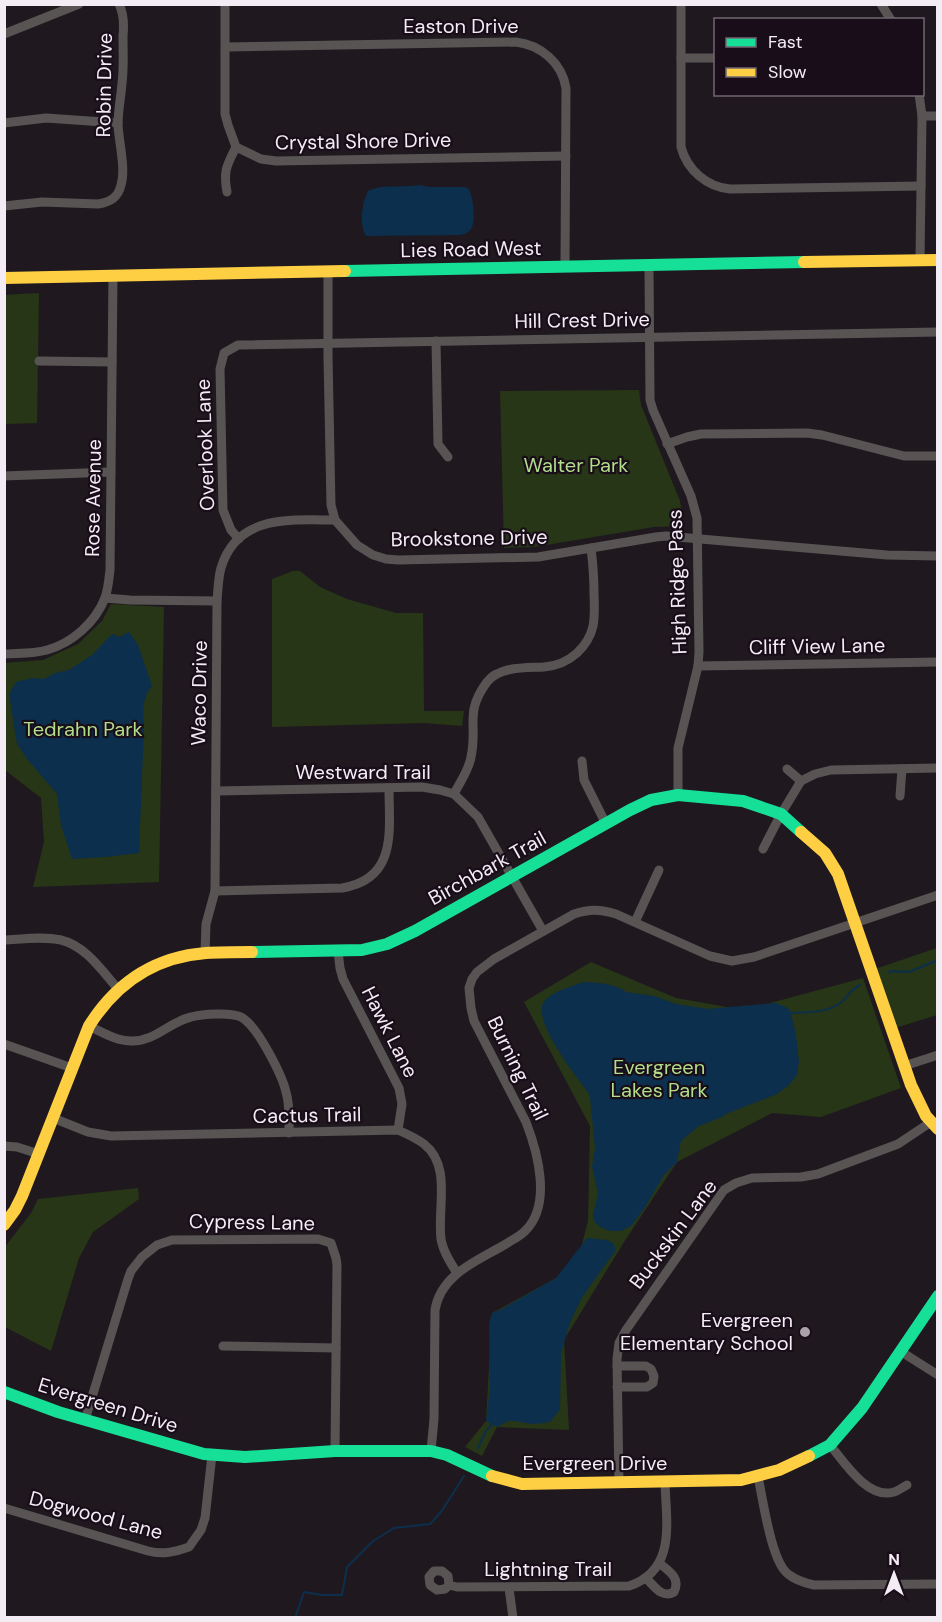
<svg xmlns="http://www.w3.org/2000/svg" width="942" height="1622" viewBox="0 0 942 1622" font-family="'DM Sans',sans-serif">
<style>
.green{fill:#273616}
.water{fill:#0b2f4c}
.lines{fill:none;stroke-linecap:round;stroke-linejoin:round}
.stream{stroke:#0b2f4c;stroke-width:2}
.street{stroke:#585454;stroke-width:9}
.fast{stroke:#16e098;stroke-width:12}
.slow{stroke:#ffcf43;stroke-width:12}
.poi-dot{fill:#a9a2aa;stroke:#180d19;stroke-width:2}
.labels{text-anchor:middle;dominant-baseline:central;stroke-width:4.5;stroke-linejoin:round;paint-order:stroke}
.street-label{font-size:20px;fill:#f4ecf5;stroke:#180d19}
.park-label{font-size:20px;fill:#b2dd8a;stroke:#180d19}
.poi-label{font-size:20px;fill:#f4ecf5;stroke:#180d19;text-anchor:end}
</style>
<rect width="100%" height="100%" fill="#1f191f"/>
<g class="green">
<polygon points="39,293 37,423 5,424 4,295"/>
<polygon points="639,390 641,405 680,501 684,526 654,527 534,547 504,548 500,391"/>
<polygon points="293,571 300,571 320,587 347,599 396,613 423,613 424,711 464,711 462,726 423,723 272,727 272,579"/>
<polygon points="111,604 164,607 159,882 33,887 44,842 41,798 5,770 4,663 43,660 78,644 102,621"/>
<polygon points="937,948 937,1015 892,1029 872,970"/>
<polygon points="591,962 676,998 744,1010 863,978 901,1088 821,1117 772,1113 677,1162 624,1242 564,1340 569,1430 497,1427 482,1456 465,1447 486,1421 492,1313 556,1278 581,1248 588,1221 590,1126 524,1002"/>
<polygon points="138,1188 139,1199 93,1232 79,1258 51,1351 5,1327 5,1247 31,1213 38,1199"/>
</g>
<g class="water">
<path d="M420,185L429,187H464L468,188C473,195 476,219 472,227C469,233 465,234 460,235L366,236C359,225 362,202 368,191C381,184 404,188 420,185Z"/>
<path d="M129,632L138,645L152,686C143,695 142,713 144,726L139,853L106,857L72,859L61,825L57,794L27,759L17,744L9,694L16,682L33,678L44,679L55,673L69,670L92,655L112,634L119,637Z"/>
<path d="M584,982C599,983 614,983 626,992L654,996L676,1004L708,1009L776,1003L788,1008L791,1013L796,1035L799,1062L797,1075L789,1085L777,1094L726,1114L722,1117L699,1126L681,1141L677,1162L664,1175L644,1209L631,1226L621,1231H610L600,1227L594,1221L593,1215L598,1193L592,1167L595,1148L590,1098L588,1092C577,1078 533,1022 543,1003C550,992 572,986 584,982Z"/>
<polygon points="587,1238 607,1240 613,1243 616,1250 582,1297 570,1323 561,1353 560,1409 551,1421 546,1423 531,1424 515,1421 508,1421 497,1427 486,1421 490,1387 489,1323 492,1313 502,1309 556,1278"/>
</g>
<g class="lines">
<g class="stream">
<polyline points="888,973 891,971 909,972 938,960"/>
<path d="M791,1013C806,1012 826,1013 839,1004C848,998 849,990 860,985"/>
<polyline points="478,1448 486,1431 492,1424"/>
<polyline points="295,1618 304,1592 322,1595 342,1595 347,1567 373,1541 394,1528 430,1524 441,1512 464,1476"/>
</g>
<g class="street">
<polyline points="225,4 225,114 228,125 236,147 261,159 276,161 566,156"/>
<path d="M681,4V147C687,170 707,187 730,189L921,186"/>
<polyline points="881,4 891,20"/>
<polyline points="4,34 79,4"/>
<path d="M226,47L516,42C541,45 562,63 566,88L565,266"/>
<polyline points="681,58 716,58"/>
<polyline points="919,94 922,116 920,260"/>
<polyline points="922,116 938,116"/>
<polyline points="4,123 46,118 118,123"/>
<path d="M227,192C223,171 227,165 236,147"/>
<path d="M4,206L42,202L98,204C110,202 118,198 121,185C126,169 119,143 118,125C118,111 121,97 122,83C124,68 123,52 123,36C124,26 124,14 119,4"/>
<polyline points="649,265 650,400 653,410 691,496 697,518 699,652 698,666 678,748 678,795"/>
<polyline points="328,271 328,357 331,505 335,520 357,545 373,555 386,559 398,560 538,557 656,537 666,536 887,555 938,556"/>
<polyline points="436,341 438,444 448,457"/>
<polyline points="39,361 112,362"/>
<polyline points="667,444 687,437 701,434 807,433 822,435 904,456 938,456"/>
<polyline points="4,476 111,472"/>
<polyline points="239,539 231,530 223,510 220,369 224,353 238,345 938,332"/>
<polyline points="105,598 130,600 217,601"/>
<path d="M4,654C19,653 33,654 47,650C72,643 95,623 105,598C108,590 109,579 110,570L113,275"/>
<polyline points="698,666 938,662"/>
<polyline points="582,761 584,780 606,824"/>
<polyline points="787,769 801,781 815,774 831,770 938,768"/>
<polyline points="216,791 422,787 440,790 454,794 478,817 543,931"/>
<path d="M454,794C460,782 469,770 471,757C478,725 464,713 487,682C499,666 527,668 544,667C557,666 567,662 577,653C596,635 595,619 594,594C594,578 593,564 591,548"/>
<polyline points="900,796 902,769"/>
<polyline points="763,849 781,814 801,781"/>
<path d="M215,891L342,888C398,879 389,830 389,788"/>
<polyline points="635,922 659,870"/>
<path d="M4,940C23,939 43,936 61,940C86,946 102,971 118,989"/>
<polyline points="338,951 340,968 343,979 399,1088 402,1104 398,1130"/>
<path d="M205,953L206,924L215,891L217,601C218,590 218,579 221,568C237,514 291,520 335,520"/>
<path d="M89,1026C102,1032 116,1041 132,1041C156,1041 169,1022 191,1017C202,1014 231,1012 241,1017C257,1025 282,1075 286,1092C290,1105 289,1119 289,1133"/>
<polyline points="4,1044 72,1068"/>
<polyline points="904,1066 938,1055"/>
<path d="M53,1118L88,1132L111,1136L398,1130C407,1134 416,1138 424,1144C452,1166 437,1208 441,1239C443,1251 450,1262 457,1273"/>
<polyline points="4,1146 17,1147 39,1154"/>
<polyline points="223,1346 336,1348"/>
<polyline points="900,1351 938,1375"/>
<polyline points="617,1366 646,1366 651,1369 654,1376 653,1383 647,1387 617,1387"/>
<polyline points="85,1420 128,1279 131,1271 142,1257 157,1245 172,1240 318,1239 331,1243 336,1258 337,1265 335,1451"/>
<path d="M830,1445C844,1462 868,1500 894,1492C898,1491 903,1487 907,1485"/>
<path d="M431,1451L434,1419L435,1310C441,1274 477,1261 506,1244C512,1240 519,1237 525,1231C552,1205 538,1153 526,1122L474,1021L471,1008L469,988L472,979L477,972L494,959L574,914C589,909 600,909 616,914L710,956L732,961L754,957L938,895"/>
<path d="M758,1477C763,1499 771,1561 788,1574C795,1580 805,1583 814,1585L938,1584"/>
<polyline points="619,1482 617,1359 619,1343 626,1330 724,1190 736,1183 752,1178 801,1177 818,1174 898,1144 931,1122"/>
<path d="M4,1508L148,1551C163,1555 174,1552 189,1547L201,1530L205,1518L212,1455"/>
<path d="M646,1578C654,1586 662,1599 674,1592C681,1578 669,1571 659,1563"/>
<path d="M449,1585L445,1589L437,1590L430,1585L429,1577L434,1571H442L448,1576L449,1585L457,1587L629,1586C677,1570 666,1522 665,1482"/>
<polyline points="509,1588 513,1618"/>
</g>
<g class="fast">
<polyline points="345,271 804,262"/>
<polyline points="252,952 362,950 387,944 415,931 630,810 651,800 678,795 743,801 781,814 801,832"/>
<polyline points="4,1392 58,1412 204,1454 245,1457 335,1451 431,1451 447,1455 492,1476"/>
<polyline points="809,1456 830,1445 862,1408 938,1296"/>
</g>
<g class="slow">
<polyline points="804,262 938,260"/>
<polyline points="4,278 345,271"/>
<polyline points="801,832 825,853 838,874 911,1085 926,1116 938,1129"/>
<path d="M4,1225L15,1210L22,1196L89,1026C116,983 154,957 206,953C221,952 237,952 252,952"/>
<polyline points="492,1476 522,1484 741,1480 779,1470 809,1456"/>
</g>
</g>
<circle class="poi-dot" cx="805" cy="1332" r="6"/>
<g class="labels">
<g class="street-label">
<text x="461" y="26">Easton Drive</text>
<text transform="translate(104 85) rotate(-89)">Robin Drive</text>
<text transform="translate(363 141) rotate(-1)">Crystal Shore Drive</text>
<text transform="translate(471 249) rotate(-1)">Lies Road West</text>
<text transform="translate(582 320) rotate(-1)">Hill Crest Drive</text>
<text transform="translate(205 445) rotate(-92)">Overlook Lane</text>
<text transform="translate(93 498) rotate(-89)">Rose Avenue</text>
<text transform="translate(469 538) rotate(-1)">Brookstone Drive</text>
<text transform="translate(677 582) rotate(-92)">High Ridge Pass</text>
<text transform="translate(817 646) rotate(-1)">Cliff View Lane</text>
<text transform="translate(199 693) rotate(-89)">Waco Drive</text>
<text x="363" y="772">Westward Trail</text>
<text transform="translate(487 868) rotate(-29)">Birchbark Trail</text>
<text transform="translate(390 1032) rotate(63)">Hawk Lane</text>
<text transform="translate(518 1068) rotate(64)">Burning Trail</text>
<text transform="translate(307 1115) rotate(-1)">Cactus Trail</text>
<text transform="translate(252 1222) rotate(1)">Cypress Lane</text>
<text transform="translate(673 1234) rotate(-53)">Buckskin Lane</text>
<text transform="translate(108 1405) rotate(17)">Evergreen Drive</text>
<text x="595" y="1463">Evergreen Drive</text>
<text transform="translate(96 1515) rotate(15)">Dogwood Lane</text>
<text x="548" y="1569">Lightning Trail</text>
</g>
<g class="park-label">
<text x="576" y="465">Walter Park</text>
<text x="83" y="729">Tedrahn Park</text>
<text x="659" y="1067">Evergreen<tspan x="659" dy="23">Lakes Park</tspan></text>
</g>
<g class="poi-label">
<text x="793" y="1320">Evergreen<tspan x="793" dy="23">Elementary School</tspan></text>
</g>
</g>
<rect width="942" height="1622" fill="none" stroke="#f4ecf5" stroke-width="12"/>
<rect x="714" y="18" width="210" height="78" fill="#180d19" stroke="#706671" stroke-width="1.5"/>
<rect x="726" y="38" width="30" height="9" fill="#16e098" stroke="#706671" stroke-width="1.5"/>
<text x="768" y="48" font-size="18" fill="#f4ecf5">Fast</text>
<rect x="726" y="68" width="30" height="9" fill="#ffcf43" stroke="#706671" stroke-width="1.5"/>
<text x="768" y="78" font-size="18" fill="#f4ecf5">Slow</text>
<g transform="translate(894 1574)" stroke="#180d19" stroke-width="4.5" paint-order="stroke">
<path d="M0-4.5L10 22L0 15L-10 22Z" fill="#f4ecf5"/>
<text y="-9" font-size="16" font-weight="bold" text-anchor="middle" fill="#f4ecf5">N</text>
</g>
</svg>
